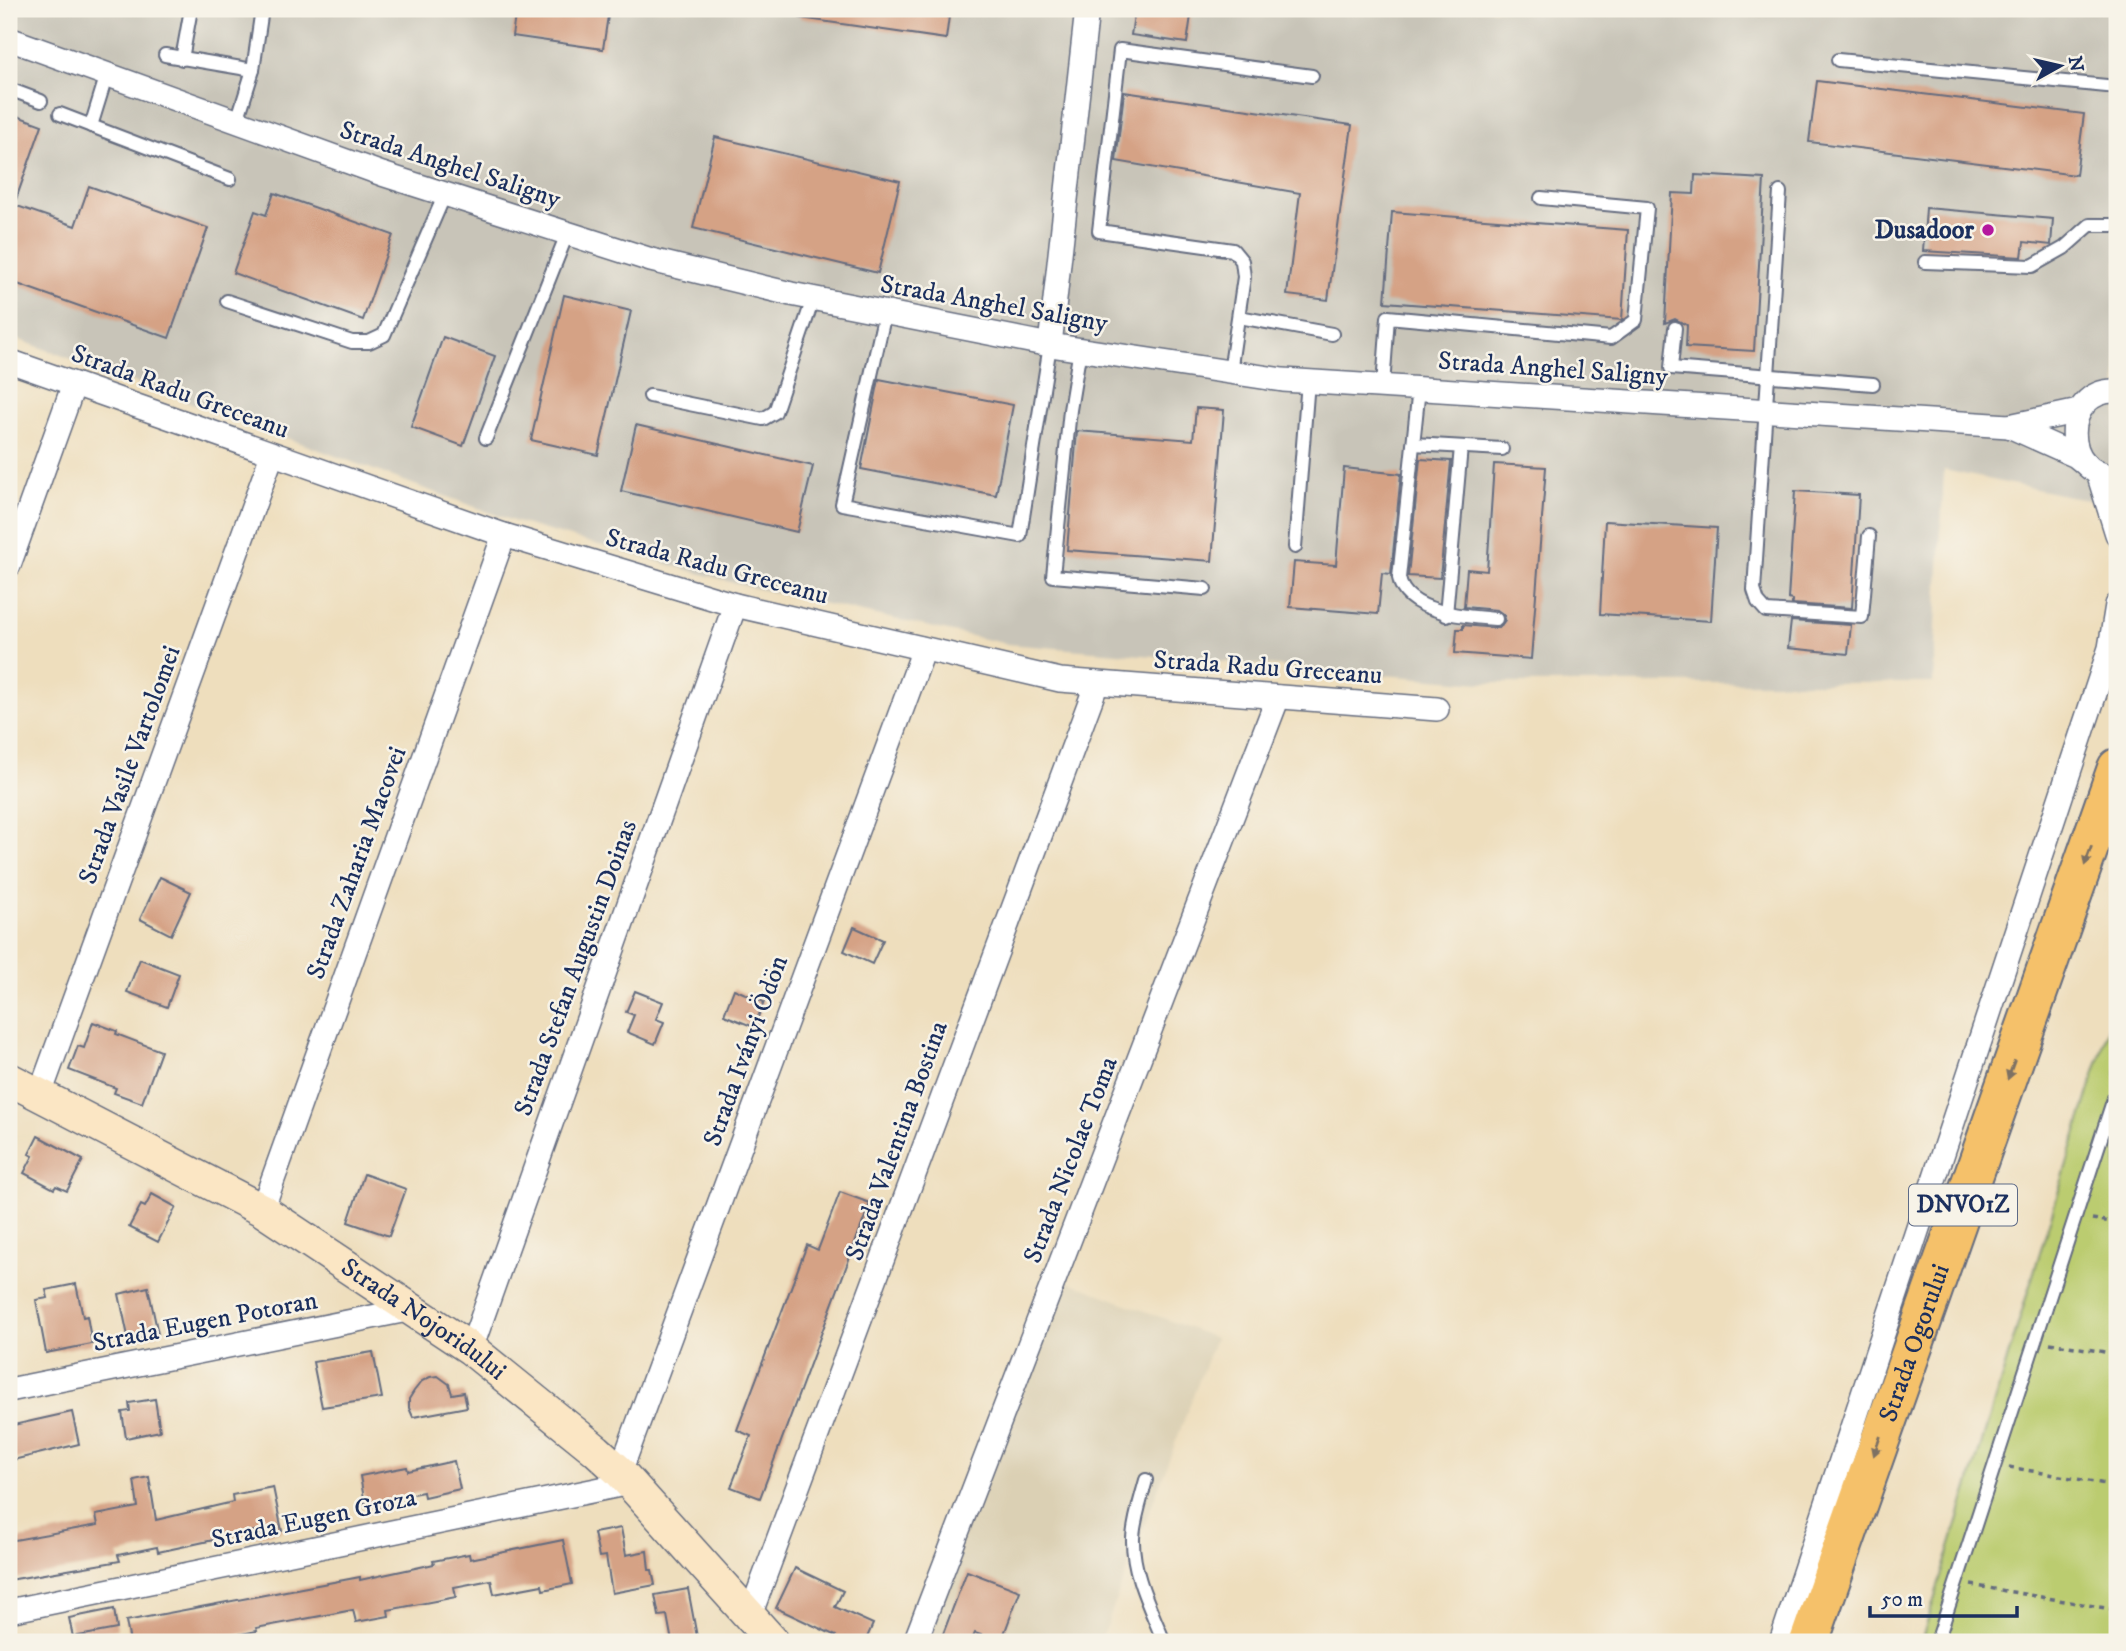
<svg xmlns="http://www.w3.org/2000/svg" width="2126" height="1651" viewBox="0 0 2126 1651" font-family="'IM FELL DW Pica',serif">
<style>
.built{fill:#dbd0b4}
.industrial{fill:#c8c4b8}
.green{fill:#bbcc6f;stroke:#6b7e66;stroke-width:2}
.building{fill:#d5a285}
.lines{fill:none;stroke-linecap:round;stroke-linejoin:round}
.lane-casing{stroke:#656c7f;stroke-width:16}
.street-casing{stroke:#656c7f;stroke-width:26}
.secondary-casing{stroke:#656c7f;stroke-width:35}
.highway-casing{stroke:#656c7f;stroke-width:42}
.path{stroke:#656c7f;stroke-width:3.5;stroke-dasharray:5 5;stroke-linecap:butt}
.lane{stroke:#fff;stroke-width:12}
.street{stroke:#fff;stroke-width:23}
.secondary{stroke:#fbe6c4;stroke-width:32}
.highway{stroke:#f5c16b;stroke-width:38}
.oneway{fill:#7d7164}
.poi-dot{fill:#b5179e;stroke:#f7f3e8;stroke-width:2.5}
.labels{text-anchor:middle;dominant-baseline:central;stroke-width:5;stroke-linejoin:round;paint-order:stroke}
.shield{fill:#f7f3e8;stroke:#5d6a87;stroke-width:2}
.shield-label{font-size:24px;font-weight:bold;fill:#1b2f5e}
.street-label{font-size:26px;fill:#1b2f5e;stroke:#f7f3e8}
.poi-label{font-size:26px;font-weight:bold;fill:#1b2f5e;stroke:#f7f3e8;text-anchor:end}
</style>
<rect width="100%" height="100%" fill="#f7f3e8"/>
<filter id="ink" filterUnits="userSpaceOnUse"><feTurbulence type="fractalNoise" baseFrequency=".0143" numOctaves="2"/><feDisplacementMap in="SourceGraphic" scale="14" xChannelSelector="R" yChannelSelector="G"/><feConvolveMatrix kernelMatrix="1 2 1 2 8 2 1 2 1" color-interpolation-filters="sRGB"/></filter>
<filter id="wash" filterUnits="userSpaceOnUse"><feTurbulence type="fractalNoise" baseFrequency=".00686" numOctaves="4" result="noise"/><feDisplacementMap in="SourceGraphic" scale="28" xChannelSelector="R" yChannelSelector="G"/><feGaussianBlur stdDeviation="1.57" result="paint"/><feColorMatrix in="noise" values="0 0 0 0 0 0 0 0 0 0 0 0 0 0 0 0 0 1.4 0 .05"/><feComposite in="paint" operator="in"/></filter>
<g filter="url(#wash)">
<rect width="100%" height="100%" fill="#eedebd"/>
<polygon class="built" points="1056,1277 1215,1338 1100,1642 915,1642"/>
<polygon class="industrial" points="9,9 2117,9 2117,506 1944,470 1933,683 1481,683 1007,644 745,586 513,521 9,336"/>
<polygon class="green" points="2117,1000 2117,1642 1921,1642"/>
<g id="blocks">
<g class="building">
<polygon points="516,9 609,9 603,49 512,36"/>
<polygon points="801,9 950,9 946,39 800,18"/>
<polygon points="1135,9 1192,9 1187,43 1131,35"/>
<polygon points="1817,81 2084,114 2076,175 1809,142"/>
<polygon points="1124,92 1352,125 1328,300 1287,295 1300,193 1116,161"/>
<polygon points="9,113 42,125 14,205 75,226 89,186 208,228 169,338 9,281"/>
<polygon points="715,137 900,181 878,273 693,228"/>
<polygon points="1695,175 1764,179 1754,351 1686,347 1687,325 1675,319 1665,323 1672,193 1694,194"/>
<polygon points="274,193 393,235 363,320 233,273 255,211 266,215"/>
<polygon points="1926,208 2053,219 2051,245 2024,242 2022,257 1923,251"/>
<polygon points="1392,212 1628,230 1622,320 1385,302"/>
<polygon points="564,295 631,311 598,455 531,440"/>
<polygon points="443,337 495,356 463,446 411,427"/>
<polygon points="879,379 1013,405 996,495 861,469"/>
<polygon points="1196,408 1224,410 1212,561 1067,550 1077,431 1193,440"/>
<polygon points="636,425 813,466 797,532 621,491"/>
<polygon points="1420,459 1451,461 1440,578 1408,576"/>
<polygon points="1494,464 1546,467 1531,659 1455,653 1457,629 1463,629 1463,625 1496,628 1500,627 1505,620 1504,615 1497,610 1464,607 1467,569 1487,571"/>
<polygon points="1344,468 1401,474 1391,574 1382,573 1378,614 1290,607 1294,562 1336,565"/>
<polygon points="1795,491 1859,495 1852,608 1792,604 1792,600 1788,599"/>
<polygon points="1605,521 1717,528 1711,621 1600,614"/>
<polygon points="1791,621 1851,625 1848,654 1788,648"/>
<polygon points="160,877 191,892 171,935 140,919"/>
<polygon points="854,927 883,940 872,964 844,951"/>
<polygon points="140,959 179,974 167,1007 127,992"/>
<polygon points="734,989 764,1002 754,1027 724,1015"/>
<polygon points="635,991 663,1002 656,1019 664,1022 655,1044 627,1032 634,1015 626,1012"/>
<polygon points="93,1022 117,1031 116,1034 161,1051 142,1103 114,1093 116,1088 69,1070 78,1046 84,1048"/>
<polygon points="38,1136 83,1160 67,1191 56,1186 54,1189 24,1173 33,1156 29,1154"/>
<polygon points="364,1174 406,1189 389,1236 348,1222"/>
<polygon points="840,1192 870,1203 760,1498 731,1487 751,1436 737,1430 807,1245 818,1250"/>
<polygon points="152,1194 176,1207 158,1242 129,1227 141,1205 145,1207"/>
<polygon points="76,1284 83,1317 87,1316 92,1344 46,1353 36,1300 48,1298 46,1290"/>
<polygon points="148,1287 158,1334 129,1341 119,1294"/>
<polygon points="373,1352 382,1398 322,1407 313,1362"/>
<polygon points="438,1376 449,1384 452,1394 464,1392 467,1407 413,1417 409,1408 409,1399 414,1391 422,1381 430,1377"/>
<polygon points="155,1399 160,1431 126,1438 122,1412 130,1411 129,1403"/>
<polygon points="72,1412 79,1444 9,1461 9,1426"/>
<polygon points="454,1461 460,1489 424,1497 423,1492 392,1498 393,1505 377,1509 376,1502 365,1504 360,1476 407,1467 408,1471"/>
<polygon points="149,1477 156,1520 233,1502 232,1495 273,1487 282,1531 256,1536 255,1531 158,1552 157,1547 118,1555 120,1561 9,1580 9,1541 98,1525 96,1515 138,1507 134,1480"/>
<polygon points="621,1528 626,1555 647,1551 649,1570 652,1570 655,1585 612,1593 606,1556 599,1557 594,1533"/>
<polygon points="563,1540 572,1584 543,1590 542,1585 494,1594 491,1580 454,1587 456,1597 388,1610 389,1616 356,1622 353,1610 256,1628 257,1631 215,1639 215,1642 130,1642 126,1621 360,1577 360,1580 434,1564 433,1561 469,1554 470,1559"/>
<polygon points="795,1568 843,1591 835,1607 873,1624 865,1642 833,1642 836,1636 776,1608"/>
<polygon points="967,1571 1020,1591 1001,1642 975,1633 971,1642 940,1642"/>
<polygon points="688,1589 698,1642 672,1642 667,1615 659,1616 655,1595"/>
<polygon points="114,1609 117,1629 73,1637 69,1618"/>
</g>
</g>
</g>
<g filter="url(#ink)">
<use href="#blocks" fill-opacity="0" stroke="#656c7f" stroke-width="2"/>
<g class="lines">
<g class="lane-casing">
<g id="lane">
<polyline points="165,55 253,70"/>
<polyline points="182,59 191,9"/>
<polyline points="1838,60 2117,87"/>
<polyline points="9,89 41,101"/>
<polyline points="60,114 230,179"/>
<polyline points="237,121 253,70 262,9"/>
<polyline points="91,126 107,74"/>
<polyline points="1780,192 1754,590 1758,602 1766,611 1862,617 1869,536"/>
<polyline points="1925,262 2032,266 2064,248 2090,225 2117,225"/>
<polyline points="227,301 352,342 369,342 384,335 445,194"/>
<polyline points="885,313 842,504 1020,536 1050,345"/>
<polyline points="1239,317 1332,334"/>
<polyline points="1675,328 1671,368 1873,384"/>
<polyline points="1080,349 1070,410 1053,576 1205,589"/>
<polyline points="1230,372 1244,277 1242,261 1233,250 1099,231 1120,50 1312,76"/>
<polyline points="1383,386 1388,317 1611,338 1636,320 1647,208 1541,198"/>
<path d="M1419,388L1399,578C1405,613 1468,617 1496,619"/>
<polyline points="650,396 763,419 775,412 813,299"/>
<polyline points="486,438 567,234"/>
<polyline points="1413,444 1502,449"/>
<polyline points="1295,547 1308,381"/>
<polyline points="1446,615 1461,447"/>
<path d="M1146,1480C1141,1499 1134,1519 1133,1538C1132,1574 1151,1609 1164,1642"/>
<polyline points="1937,1642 2114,1098 2117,1098"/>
</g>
</g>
<g class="street-casing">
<g id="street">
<polyline points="9,39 382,174 651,260 791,294 1050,345 1283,380 2009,426 2079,411"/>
<polyline points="1050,345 1087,9"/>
<polyline points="9,361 504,535 735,605 1060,680 1437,709"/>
<path d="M2117,391C2060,388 2060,478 2117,476"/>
<polyline points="2009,426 2076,456 2086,464"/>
<polyline points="2098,473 2117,534"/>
<polyline points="9,565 74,384"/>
<polyline points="40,1094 272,455"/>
<polyline points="262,1210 504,535"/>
<polyline points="471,1349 735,605"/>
<polyline points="9,1390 412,1309"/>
<polyline points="620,1472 920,660 920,648"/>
<polyline points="9,1611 630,1483"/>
<polyline points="749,1618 1097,683"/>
<polyline points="915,1642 1278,697"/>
<polyline points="1781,1642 2110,648 2117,605"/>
</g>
</g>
<g class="secondary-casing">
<g id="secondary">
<path id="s1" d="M9,1079L262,1210L471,1349L596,1450L620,1472L773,1642"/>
</g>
</g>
<g class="highway-casing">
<g id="highway">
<path id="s2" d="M1809,1642L2117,768"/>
</g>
</g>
<g class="path">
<polyline points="2092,1219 2117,1223"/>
<polyline points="2050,1343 2117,1354"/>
<polyline points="2009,1467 2117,1486"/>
<polyline points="1971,1585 2117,1610"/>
</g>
<use href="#lane" class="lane"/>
<use href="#street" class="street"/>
<use href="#secondary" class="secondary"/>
<use href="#highway" class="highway"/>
</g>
<defs><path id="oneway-solid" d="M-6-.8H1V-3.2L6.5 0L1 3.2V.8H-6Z" transform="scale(1.75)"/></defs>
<g class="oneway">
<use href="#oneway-solid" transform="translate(2088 856) rotate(110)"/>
<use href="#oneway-solid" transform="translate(2011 1070) rotate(110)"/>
<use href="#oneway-solid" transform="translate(1877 1446) rotate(109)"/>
</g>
</g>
<circle class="poi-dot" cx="1988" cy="230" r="7"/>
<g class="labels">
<rect class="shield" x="1909" y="1184.5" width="108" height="41" rx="5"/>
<g class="shield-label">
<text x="1963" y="1205">DNVO1Z</text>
</g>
<g class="street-label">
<text transform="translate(450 165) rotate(18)">Strada Anghel Saligny</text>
<text transform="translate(994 304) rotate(10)">Strada Anghel Saligny</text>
<text transform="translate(1553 369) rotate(4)">Strada Anghel Saligny</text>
<text transform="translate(180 392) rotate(20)">Strada Radu Greceanu</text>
<text transform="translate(717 567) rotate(15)">Strada Radu Greceanu</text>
<text transform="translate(1268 668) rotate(4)">Strada Radu Greceanu</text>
<text transform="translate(130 765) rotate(-70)">Strada Vasile Vartolomei</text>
<text transform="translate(357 863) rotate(-70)">Strada Zaharia Macovei</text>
<text transform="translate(576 968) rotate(-70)">Strada Stefan Augustin Doinas</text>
<text transform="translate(746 1051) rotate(-70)">Strada Iványi Ödön</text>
<text transform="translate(897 1141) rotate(-70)">Strada Valentina Bostina</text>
<text transform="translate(1071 1160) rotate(-69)">Strada Nicolae Toma</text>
<text stroke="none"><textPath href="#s1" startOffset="480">Strada Nojoridului</textPath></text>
<text transform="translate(205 1322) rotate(-11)">Strada Eugen Potoran</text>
<text stroke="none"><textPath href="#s2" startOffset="317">Strada Ogorului</textPath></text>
<text transform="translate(314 1519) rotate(-12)">Strada Eugen Groza</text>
</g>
<g class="poi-label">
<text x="1974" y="230">Dusadoor</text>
</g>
</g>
<rect width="2126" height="1651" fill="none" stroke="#f7f3e8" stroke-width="35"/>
<g transform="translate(2060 66) rotate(82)" stroke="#f7f3e8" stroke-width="5" paint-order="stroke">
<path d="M0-5L12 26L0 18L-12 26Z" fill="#1b2f5e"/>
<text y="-10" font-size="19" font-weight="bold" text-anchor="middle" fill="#1b2f5e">N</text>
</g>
<path d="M1870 1606v10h147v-10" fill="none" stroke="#1b2f5e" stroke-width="3.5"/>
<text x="1881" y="1606" font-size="21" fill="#1b2f5e" stroke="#f7f3e8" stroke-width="5" paint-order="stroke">50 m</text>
</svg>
